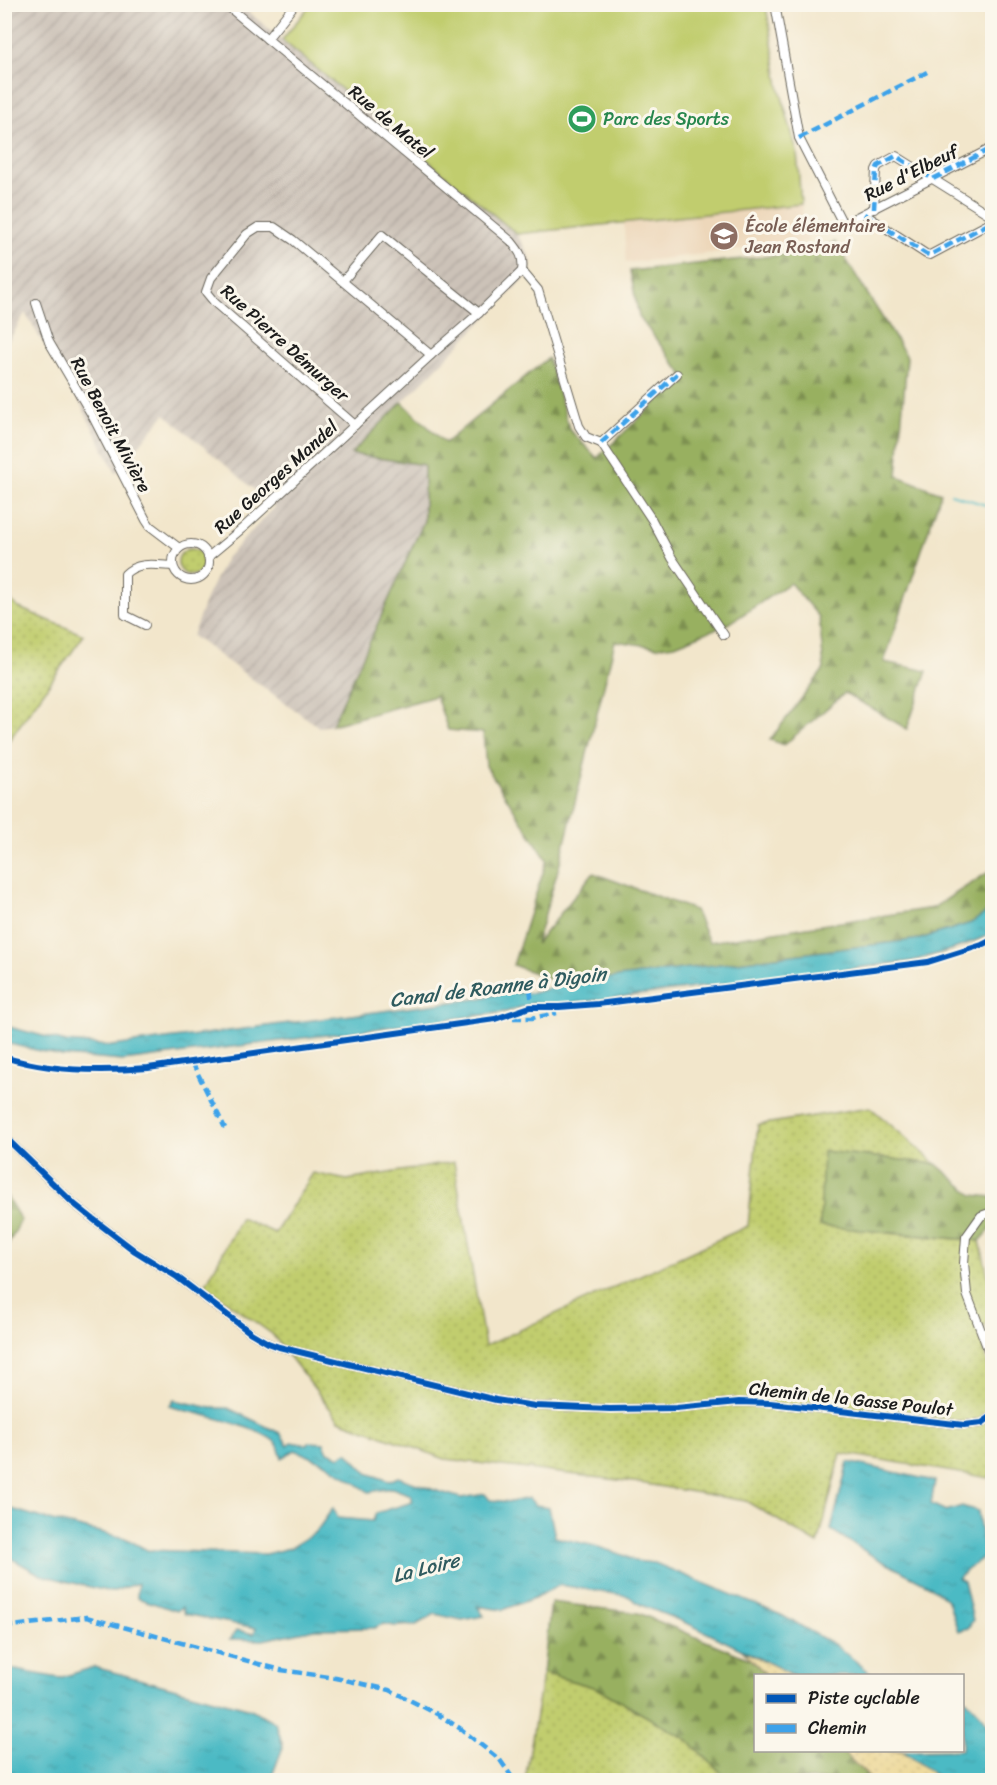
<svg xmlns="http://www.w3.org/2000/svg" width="997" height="1785" viewBox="0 0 997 1785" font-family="Sriracha,sans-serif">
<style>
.built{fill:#edd7ba}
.industrial{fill:url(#industrial-furrows)}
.grass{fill:url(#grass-dots);stroke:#6e7445;stroke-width:1.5}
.forest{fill:url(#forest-firs);stroke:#5a663e;stroke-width:1.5}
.sand{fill:url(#sand-dots);stroke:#857b5d;stroke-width:1.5}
.garden{fill:#c1cd6e;stroke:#6e7445;stroke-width:1.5}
.water{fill:url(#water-ripples);stroke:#346b70;stroke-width:1.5}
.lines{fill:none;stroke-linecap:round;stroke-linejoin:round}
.stream{stroke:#4cbac4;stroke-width:2}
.minor-casing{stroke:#676359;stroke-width:10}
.minor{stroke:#fff;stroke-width:8}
.quiet{stroke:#3da2ea;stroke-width:4.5;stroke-dasharray:9 4.5;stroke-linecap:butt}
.cycleway-casing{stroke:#fbf7ec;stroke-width:10}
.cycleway{stroke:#0057b8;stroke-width:6}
.labels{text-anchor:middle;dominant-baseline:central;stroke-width:6;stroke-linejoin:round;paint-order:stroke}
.leisure-label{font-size:18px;fill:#27864d;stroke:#fbf7ec;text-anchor:start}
.street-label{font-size:18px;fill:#1c1c1c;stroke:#fbf7ec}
.education-label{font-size:18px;fill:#785e54;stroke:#fbf7ec;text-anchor:start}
.water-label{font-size:20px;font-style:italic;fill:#2f5b5f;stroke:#fbf7ec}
</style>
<defs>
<pattern id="industrial-furrows" width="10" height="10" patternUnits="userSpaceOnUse" patternTransform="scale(1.5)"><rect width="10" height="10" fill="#ccc2b8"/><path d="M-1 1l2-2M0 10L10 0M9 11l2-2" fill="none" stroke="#afa69e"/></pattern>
<pattern id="grass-dots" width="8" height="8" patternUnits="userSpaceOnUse" patternTransform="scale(1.5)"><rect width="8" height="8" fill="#c1cd6e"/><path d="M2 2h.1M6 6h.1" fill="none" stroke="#a5af5f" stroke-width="1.8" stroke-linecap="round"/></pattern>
<pattern id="forest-firs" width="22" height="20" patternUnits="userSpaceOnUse" patternTransform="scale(1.5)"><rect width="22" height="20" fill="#98b061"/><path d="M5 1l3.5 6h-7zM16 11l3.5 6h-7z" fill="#7b8e4f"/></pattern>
<pattern id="sand-dots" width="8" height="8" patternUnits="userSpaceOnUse" patternTransform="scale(1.5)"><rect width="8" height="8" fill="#eeda9e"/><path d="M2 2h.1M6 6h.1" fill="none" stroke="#ccba88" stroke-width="1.8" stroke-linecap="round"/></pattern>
<pattern id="water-ripples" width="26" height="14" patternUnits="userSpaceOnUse" patternTransform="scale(1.5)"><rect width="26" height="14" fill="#4cbac4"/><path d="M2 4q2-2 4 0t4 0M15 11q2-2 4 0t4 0" fill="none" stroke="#429fa8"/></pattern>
</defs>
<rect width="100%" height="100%" fill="#fbf7ec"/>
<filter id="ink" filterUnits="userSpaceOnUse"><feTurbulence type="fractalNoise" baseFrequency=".0167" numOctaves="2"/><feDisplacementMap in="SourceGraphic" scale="12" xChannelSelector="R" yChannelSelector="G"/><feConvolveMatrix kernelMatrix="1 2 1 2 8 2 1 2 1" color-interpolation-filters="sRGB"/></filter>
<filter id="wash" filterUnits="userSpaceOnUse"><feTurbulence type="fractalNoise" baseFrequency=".008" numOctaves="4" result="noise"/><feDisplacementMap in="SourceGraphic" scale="24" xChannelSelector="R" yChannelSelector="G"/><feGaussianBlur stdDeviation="1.35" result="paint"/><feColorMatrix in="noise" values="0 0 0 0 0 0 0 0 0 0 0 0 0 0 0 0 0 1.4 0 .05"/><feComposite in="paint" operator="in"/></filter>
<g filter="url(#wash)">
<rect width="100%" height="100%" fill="#f2e6cb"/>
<polygon class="built" points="801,204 808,242 626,263 624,224"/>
<polygon class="industrial" points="5,5 240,5 517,234 527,252 531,261 531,272 351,454 424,465 424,521 332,725 319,727 192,636 208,594 226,558 275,507 165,414 116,473 81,405 25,313 5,347"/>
<g class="grass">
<circle cx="191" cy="562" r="13"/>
<polygon points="8,597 17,607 84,635 5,746 4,604"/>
<polygon points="870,1107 936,1164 823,1151 886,1233 980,1241 992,1294 992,1315 981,1332 992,1386 992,1473 989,1478 841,1453 818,1544 746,1501 634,1482 445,1459 339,1420 272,1334 205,1286 241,1218 275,1233 313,1173 347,1180 454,1162 485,1346 748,1226 758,1125"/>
<polygon points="543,1673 597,1688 686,1739 729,1780 525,1780"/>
</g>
<g class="forest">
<polygon points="835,242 907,357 897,476 941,493 884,662 927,671 907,729 845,693 784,745 770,740 824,669 819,617 790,583 730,623 675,645 657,647 615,641 560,863 536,944 593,873 695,910 709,942 933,908 992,870 992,909 971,923 920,939 563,984 513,965 547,860 486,766 483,733 448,730 436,696 332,725 424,521 424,465 351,454 402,402 445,443 548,358 570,430 597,458 684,376 639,317 630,271 810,252"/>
<polygon points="823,1151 936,1164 973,1195 992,1197 992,1228 980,1241 820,1226"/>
<polygon points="5,1194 21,1220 5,1251"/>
<polygon points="551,1602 638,1613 752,1660 767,1675 756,1676 756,1750 842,1751 872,1780 729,1780 686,1739 597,1688 543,1673"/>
</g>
<g class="sand">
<polygon points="742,1650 794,1675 767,1675"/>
<polygon points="842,1751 903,1751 942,1780 872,1780"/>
</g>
<polygon class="garden" points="311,4 766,5 779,86 797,152 801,204 517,234 282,40"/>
<g class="water">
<polygon points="992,909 992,934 954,949 913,961 557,1005 534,1003 506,1012 123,1061 62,1056 5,1043 5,1026 66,1042 112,1046 476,999 507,992 533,993 563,984 920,939 971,923"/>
<path d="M174,1400L212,1408H228L280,1433L288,1445L291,1442L308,1445L309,1442L324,1443L328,1452L340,1457L347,1452L367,1473L389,1481L398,1477L434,1490L461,1498L485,1494L490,1500L511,1502L529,1498L535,1505L549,1507L555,1537L595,1546L623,1555L635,1561L655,1563L781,1615L835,1645L873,1675H794L691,1625L641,1605L628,1596L560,1585L534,1598L502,1610L477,1606L484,1616L462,1620L435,1614L416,1625L395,1626L383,1624L374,1628L315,1629L263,1640L230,1639L237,1630L254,1634L256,1628L185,1614L182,1607L177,1611L137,1598L138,1583L111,1592L41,1575L5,1555V1507L52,1521L125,1538L147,1550L265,1554L290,1548L316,1532L333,1508L338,1518L373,1521L376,1513L413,1502L411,1495L392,1488L369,1492L327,1464L295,1450L282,1458C280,1454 279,1447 277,1444C264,1427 192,1413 169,1406Z"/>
<polygon points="848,1462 935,1481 931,1504 946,1511 962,1506 978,1511 984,1557 966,1570 958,1578 964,1581 973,1620 968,1628 958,1631 948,1601 930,1586 876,1558 831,1530"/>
<polygon points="94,1667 251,1709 276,1723 283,1747 272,1776 269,1780 5,1780 5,1668 59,1678"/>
<polygon points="966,1699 983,1717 988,1728 992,1729 992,1780 942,1780 903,1751 962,1750 963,1701"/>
</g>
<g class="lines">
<polyline class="stream" points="951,494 992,507"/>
</g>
</g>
<g filter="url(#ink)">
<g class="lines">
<g class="minor-casing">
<g id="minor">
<path d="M225,4L511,241C520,252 524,257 522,271"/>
<polyline points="775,4 799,138 843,224 992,148"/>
<polyline points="267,39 295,4"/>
<polyline points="874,209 876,170 878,166 896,156 992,216"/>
<polyline points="864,214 926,254 930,255 992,222"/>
<polyline points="522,271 538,290 579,426 586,437 601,443 652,520 672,558 724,635"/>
<polyline points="343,281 382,235 479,313"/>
<polyline points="36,303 49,342 93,417 146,520 150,526 179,548"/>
<polyline points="355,425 215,303 206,292 211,278 247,234 258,227 274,227 293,240 431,355"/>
<polyline points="601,443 677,374"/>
<circle cx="191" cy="562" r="18"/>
<polyline points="208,557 244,527 431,355 479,313 522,271"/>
<path d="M145,625L125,615V574C138,561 156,565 173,566"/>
<polyline points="4,1136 73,1203 93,1219 135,1251 177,1277 251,1333 268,1343 279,1347 496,1400 535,1406 610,1409 676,1408 739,1402 770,1403 964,1425 982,1423 992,1416"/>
<polyline points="992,1212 981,1216 966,1237 964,1263 967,1294 992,1360"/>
</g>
</g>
<use href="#minor" class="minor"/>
<g class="quiet">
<polyline points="799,138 929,71"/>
<polyline points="874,209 876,170 878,166 896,156 933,179 992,148"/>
<polyline points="864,214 926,254 930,255 992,222"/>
<polyline points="601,443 677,374"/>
<polyline points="530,989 533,1010"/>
<polyline points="513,1018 532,1018 557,1013"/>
<polyline points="192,1062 225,1128"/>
<polyline points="4,1627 86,1617 281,1670 336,1678 390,1690 439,1715 461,1729 500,1760 514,1780"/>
</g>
<g class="cycleway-casing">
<g id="cycleway">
<path d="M4,1057C51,1072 101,1072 148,1068L495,1019L530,1007H559L598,1004L928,962L982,945L992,940"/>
<polyline points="4,1136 73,1203 93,1219 135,1251 177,1277 251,1333 268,1343 279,1347 496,1400 535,1406 610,1409 676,1408 739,1402 770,1403 964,1425 982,1423 992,1416"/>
</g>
</g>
<use href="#cycleway" class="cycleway"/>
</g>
</g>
<defs>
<g id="stadium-disc" transform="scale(1.5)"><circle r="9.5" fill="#2e9e5b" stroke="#fbf7ec"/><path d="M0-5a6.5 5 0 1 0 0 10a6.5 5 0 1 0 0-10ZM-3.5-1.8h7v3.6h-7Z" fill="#fff"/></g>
<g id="school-disc" transform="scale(1.5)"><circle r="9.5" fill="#8d6e63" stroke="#fbf7ec"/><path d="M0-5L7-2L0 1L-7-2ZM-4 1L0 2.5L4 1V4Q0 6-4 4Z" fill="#fff"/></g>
</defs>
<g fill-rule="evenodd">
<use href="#stadium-disc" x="582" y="119"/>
<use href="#school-disc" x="724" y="236"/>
</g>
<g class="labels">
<g class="leisure-label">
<text x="603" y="119">Parc des Sports</text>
</g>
<g class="street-label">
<text transform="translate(391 122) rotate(40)">Rue de Matel</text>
<text transform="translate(911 173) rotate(-27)">Rue d'Elbeuf</text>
<text transform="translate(285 343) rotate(42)">Rue Pierre Démurger</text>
<text transform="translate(111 425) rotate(62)">Rue Benoit Mivière</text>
<text transform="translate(276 477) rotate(-42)">Rue Georges Mandel</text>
<text transform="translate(851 1399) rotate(6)">Chemin de la Gasse Poulot</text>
</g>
<g class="education-label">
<text x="745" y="226">École élémentaire<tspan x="745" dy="21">Jean Rostand</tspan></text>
</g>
<g class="water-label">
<text transform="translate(498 987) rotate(-7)">Canal de Roanne à Digoin</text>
<text transform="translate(426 1568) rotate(-14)">La Loire</text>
</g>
</g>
<rect width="997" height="1785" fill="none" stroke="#fbf7ec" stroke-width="24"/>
<rect x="754" y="1674" width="210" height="78" fill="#fbf7ec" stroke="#a29f99" stroke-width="1.5"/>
<rect x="766" y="1694" width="30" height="9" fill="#0057b8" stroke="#a29f99" stroke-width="1.5"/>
<text x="808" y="1704" font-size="18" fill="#1c1c1c">Piste cyclable</text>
<rect x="766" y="1724" width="30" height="9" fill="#3da2ea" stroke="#a29f99" stroke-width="1.5"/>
<text x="808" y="1734" font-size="18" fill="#1c1c1c">Chemin</text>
</svg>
